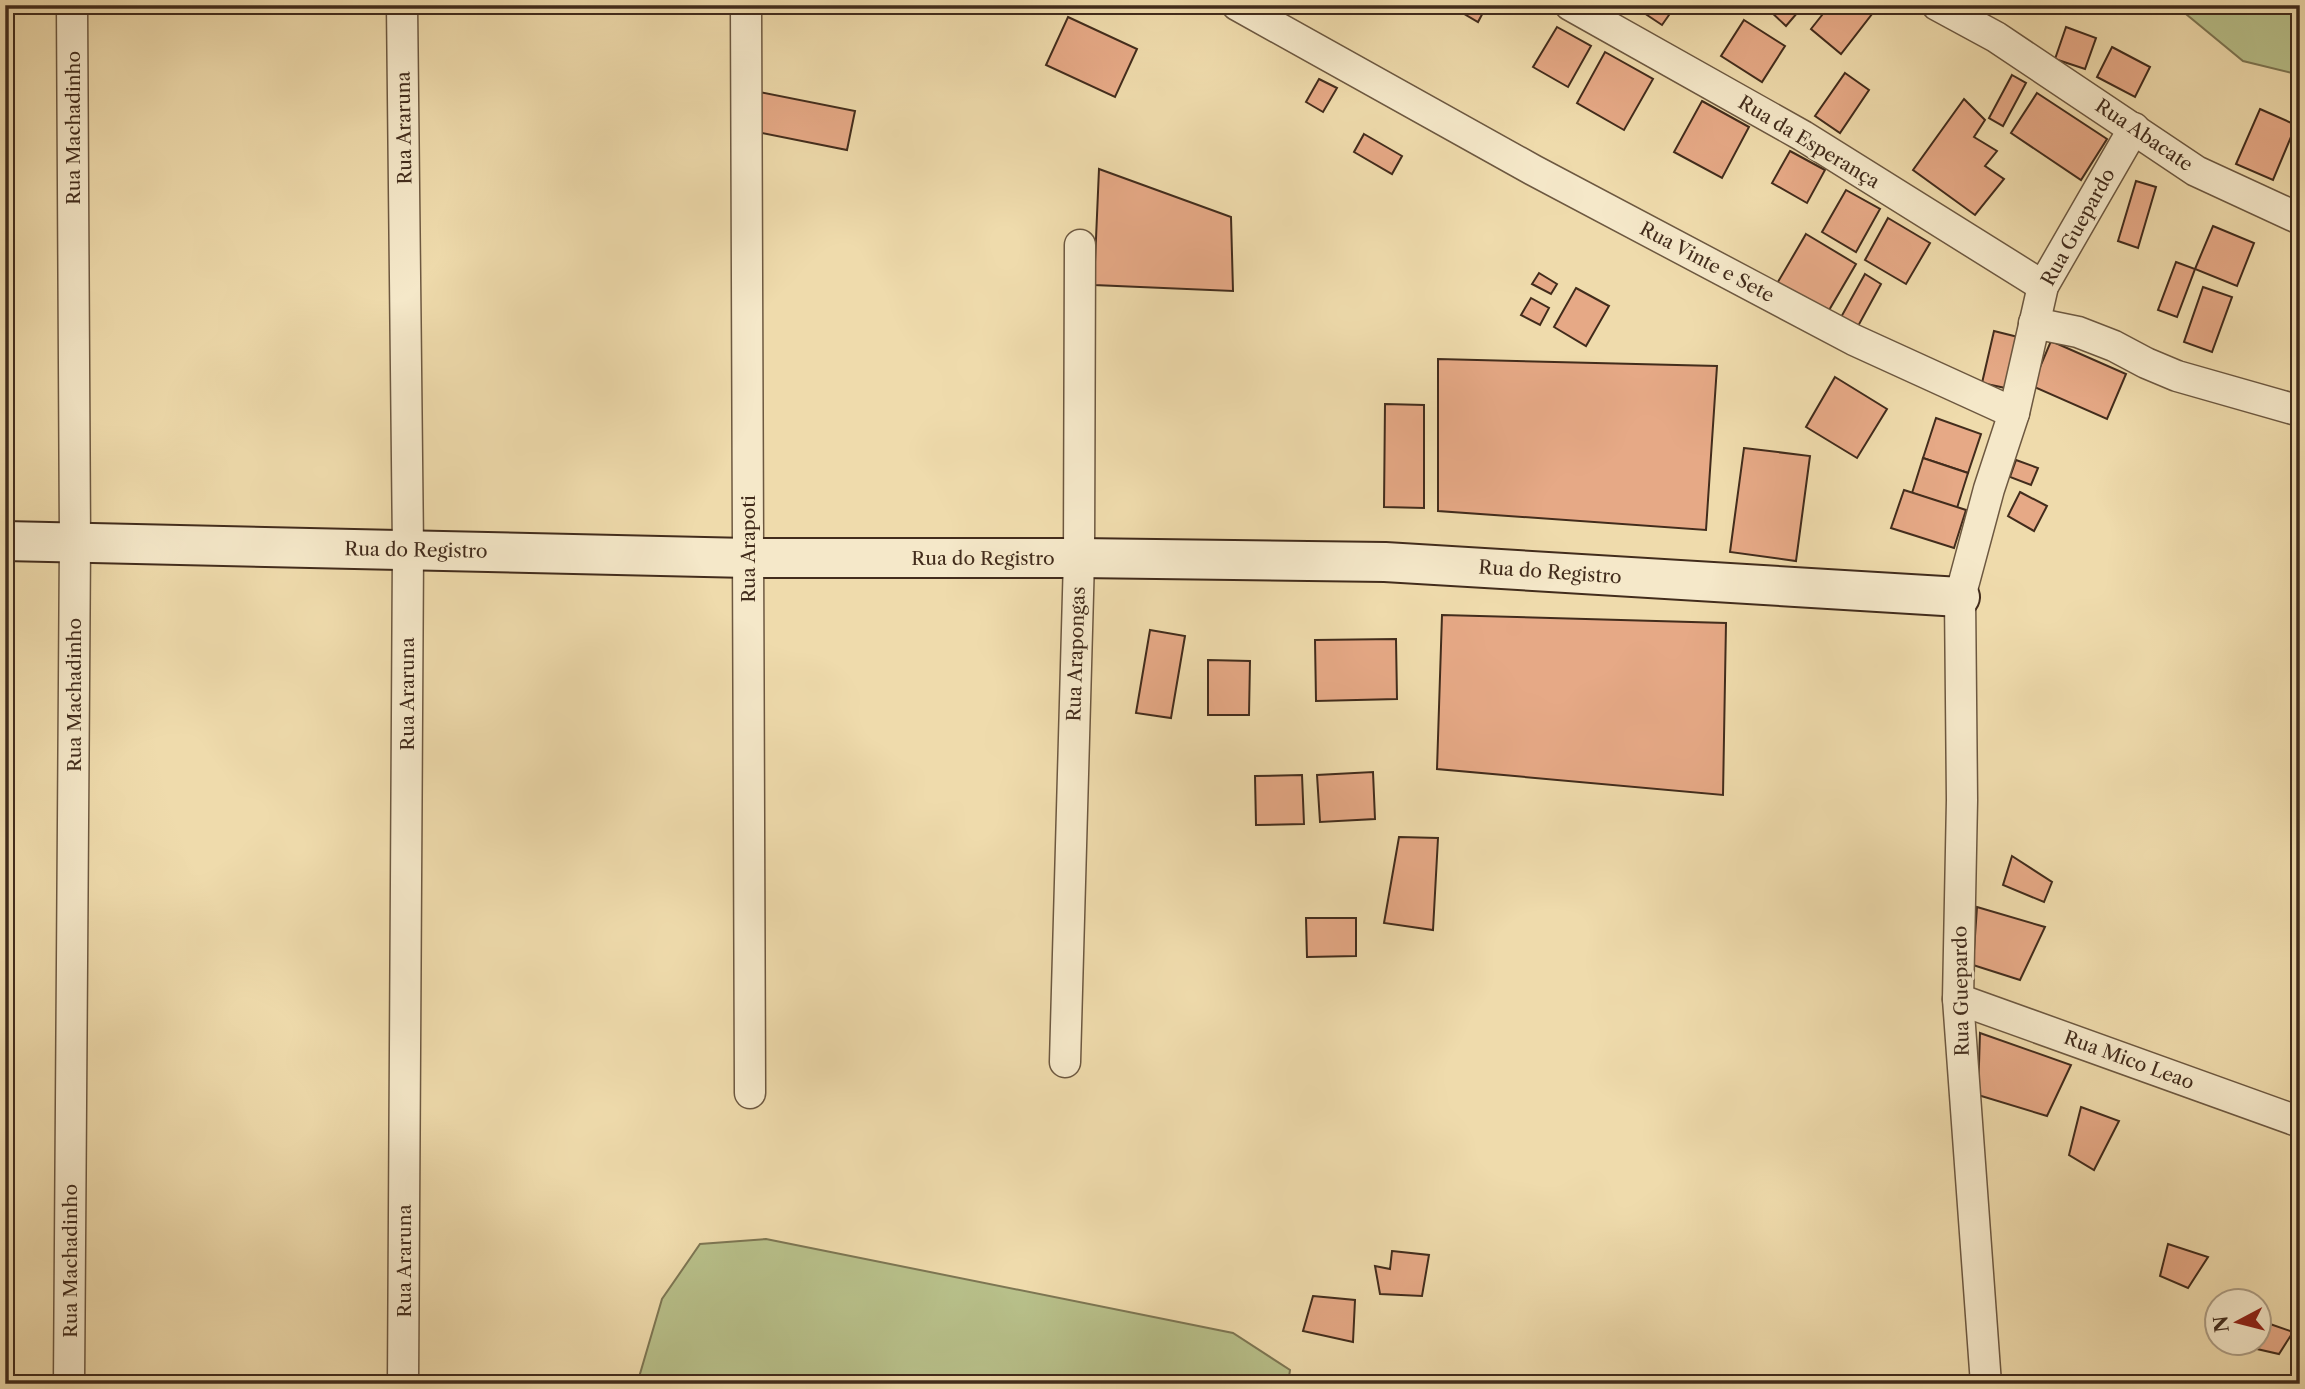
<svg xmlns="http://www.w3.org/2000/svg" width="2305" height="1389" viewBox="0 0 2305 1389" font-family="'Libre Caslon Text',serif">
<style>
.green{fill:#b8c08a;stroke:#7d7653;stroke-width:2}
.building{fill:#e6a986;stroke:#422c1c;stroke-width:2}
.lines{fill:none;stroke-linecap:round;stroke-linejoin:round}
.street-casing{stroke:#6d5840;stroke-width:33}
.secondary-casing{stroke:#422c1c;stroke-width:42}
.street{stroke:#f5e8c9;stroke-width:30}
.secondary{stroke:#f5e8c9;stroke-width:38}
.labels{text-anchor:middle;dominant-baseline:central;stroke-width:5;stroke-linejoin:round;paint-order:stroke}
.street-label{font-size:19px;fill:#422c1c;stroke:#f5e8c9}
</style>
<rect width="100%" height="100%" fill="#efdbac"/>
<filter id="stains"><feTurbulence type="fractalNoise" baseFrequency=".00286" numOctaves="4"/><feColorMatrix values="0 0 0 0 .2 0 0 0 0 .09 0 0 0 0 .02 0 0 0 .5 -.17"/></filter>
<radialGradient id="worn" r=".72"><stop offset=".6" stop-color="#630" stop-opacity="0"/><stop offset="1" stop-color="#630" stop-opacity=".3"/></radialGradient>
<g class="green">
<polygon points="2175,5 2300,5 2300,75 2243,61"/>
<polygon points="766,1239 1233,1333 1290,1370 1288,1384 637,1384 662,1299 700,1244"/>
</g>
<g class="building">
<polygon points="1449,5 1487,5 1478,22"/>
<polygon points="1632,5 1676,5 1662,25"/>
<polygon points="1775,5 1804,5 1786,26 1770,11"/>
<polygon points="1830,5 1879,5 1841,54 1811,29"/>
<polygon points="1068,17 1137,49 1115,97 1046,65"/>
<polygon points="1744,20 1785,46 1762,82 1721,56"/>
<polygon points="1557,27 1591,46 1568,87 1533,67"/>
<polygon points="2066,27 2096,38 2085,69 2055,59"/>
<polygon points="2112,47 2150,67 2135,97 2097,77"/>
<polygon points="1605,52 1653,79 1624,130 1577,103"/>
<polygon points="1845,73 1869,90 1840,133 1815,116"/>
<polygon points="2012,75 2026,83 2003,126 1989,118"/>
<polygon points="1319,79 1337,88 1323,112 1306,102"/>
<polygon points="759,92 855,111 847,150 752,131"/>
<polygon points="2037,93 2107,139 2081,180 2011,133"/>
<polygon points="1964,99 1985,120 1974,137 1997,151 1985,166 2004,179 1975,215 1913,170"/>
<polygon points="1702,101 1749,127 1722,178 1674,152"/>
<polygon points="2260,109 2296,125 2273,180 2236,164"/>
<polygon points="1364,134 1402,156 1392,174 1354,152"/>
<polygon points="1790,151 1825,170 1807,203 1772,183"/>
<polygon points="1099,169 1231,217 1233,291 1094,285"/>
<polygon points="2136,181 2156,187 2138,248 2118,241"/>
<polygon points="1846,190 1880,209 1856,252 1822,232"/>
<polygon points="1888,218 1930,243 1906,284 1865,260"/>
<polygon points="2213,226 2254,243 2237,286 2195,269"/>
<polygon points="1806,234 1856,264 1825,317 1775,287"/>
<polygon points="2176,262 2195,269 2177,317 2158,310"/>
<polygon points="1539,273 1557,284 1551,294 1532,284"/>
<polygon points="1865,274 1881,284 1857,328 1840,319"/>
<polygon points="2203,287 2232,297 2212,352 2184,342"/>
<polygon points="1576,288 1609,306 1586,346 1554,327"/>
<polygon points="1531,298 1549,308 1540,325 1521,315"/>
<polygon points="1994,331 2022,338 2010,389 1982,383"/>
<polygon points="2051,341 2126,374 2107,419 2032,386"/>
<polygon points="1438,359 1717,366 1706,530 1438,511"/>
<polygon points="1835,377 1887,409 1857,458 1806,427"/>
<polygon points="1385,404 1424,405 1424,508 1384,507"/>
<polygon points="1936,418 1981,434 1968,473 1923,458"/>
<polygon points="1744,448 1810,456 1796,561 1730,552"/>
<polygon points="1923,458 1968,473 1957,508 1912,493"/>
<polygon points="2016,460 2038,468 2031,485 2010,477"/>
<polygon points="1904,490 1966,510 1954,548 1891,528"/>
<polygon points="2020,492 2047,506 2034,531 2008,516"/>
<polygon points="1442,615 1726,623 1723,795 1437,769"/>
<polygon points="1150,630 1185,636 1171,718 1136,713"/>
<polygon points="1396,639 1397,699 1316,701 1315,640"/>
<polygon points="1208,660 1250,661 1249,715 1208,715"/>
<polygon points="1373,772 1375,819 1320,822 1317,775"/>
<polygon points="1302,775 1304,824 1256,825 1255,776"/>
<polygon points="1399,837 1438,838 1433,930 1384,923"/>
<polygon points="2012,856 2052,882 2044,902 2003,885"/>
<polygon points="1977,907 2045,927 2020,980 1973,965"/>
<polygon points="1306,918 1356,918 1356,956 1307,957"/>
<polygon points="1980,1033 2071,1065 2047,1116 1978,1095"/>
<polygon points="2081,1107 2119,1121 2094,1170 2069,1155"/>
<polygon points="2168,1244 2208,1257 2188,1288 2160,1276"/>
<polygon points="1392,1251 1429,1255 1422,1296 1380,1294 1375,1266 1390,1269"/>
<polygon points="1313,1296 1355,1300 1353,1342 1303,1331"/>
<polygon points="2270,1324 2293,1332 2279,1354 2257,1349"/>
</g>
<g class="lines">
<g class="street-casing">
<g id="street">
<polyline points="402,5 408,549 403,1384"/>
<polyline points="746,5 750,1093"/>
<polyline points="1237,5 1533,170 1854,340 2014,413"/>
<polyline points="1570,5 1803,136 2043,286"/>
<polyline points="1937,5 1996,37 2196,171 2300,219"/>
<polyline points="2034,323 2078,332 2114,346 2146,363 2177,376 2300,411"/>
<polyline points="1958,999 2300,1122"/>
<polyline points="1065,1062 1079,558 1080,245"/>
<polyline points="69,1384 75,542 72,5"/>
<polyline points="1986,1384 1958,999 1962,800 1960,597 1989,489 2014,413 2043,286 2134,128"/>
</g>
</g>
<g class="secondary-casing">
<polyline id="secondary" points="5,541 748,558 1079,558 1385,562 1960,597"/>
</g>
<use href="#street" class="street"/>
<use href="#secondary" class="secondary"/>
</g>
<g class="labels">
<g class="street-label">
<text transform="translate(73 128) rotate(-90)">Rua Machadinho</text>
<text transform="translate(404 128) rotate(-91)">Rua Araruna</text>
<text transform="translate(2144 135) rotate(34)">Rua Abacate</text>
<text transform="translate(1809 142) rotate(31)">Rua da Esperança</text>
<text transform="translate(2078 227) rotate(-61)">Rua Guepardo</text>
<text transform="translate(1707 262) rotate(28)">Rua Vinte e Sete</text>
<text transform="translate(748 549) rotate(-90)">Rua Arapoti</text>
<text transform="translate(416 550) rotate(1)">Rua do Registro</text>
<text x="983" y="558">Rua do Registro</text>
<text transform="translate(1550 572) rotate(4)">Rua do Registro</text>
<text transform="translate(1076 654) rotate(-88)">Rua Arapongas</text>
<text transform="translate(407 694) rotate(-90)">Rua Araruna</text>
<text transform="translate(74 695) rotate(-90)">Rua Machadinho</text>
<text transform="translate(1961 991) rotate(-91)">Rua Guepardo</text>
<text transform="translate(2129 1060) rotate(20)">Rua Mico Leao</text>
<text transform="translate(70 1261) rotate(-90)">Rua Machadinho</text>
<text transform="translate(404 1261) rotate(-90)">Rua Araruna</text>
</g>
</g>
<rect width="2305" height="1389" fill="none" stroke="#efdbac" stroke-width="28"/>
<rect x="7" y="7" width="2291" height="1375" fill="none" stroke="#422c1c" stroke-width="3.5"/>
<rect x="14" y="14" width="2277" height="1361" fill="none" stroke="#422c1c" stroke-width="2"/>
<g transform="translate(2238 1322) rotate(263)"><circle r="33" fill="#f5e8c9" stroke="#ad9d84" stroke-width="2"/>
<path d="M0-5L12 26L0 18L-12 26Z" fill="#8f2418"/>
<text y="-10" font-size="19" font-weight="bold" text-anchor="middle" fill="#422c1c">N</text>
</g>
<rect width="100%" height="100%" filter="url(#stains)"/>
<rect width="100%" height="100%" fill="url(#worn)"/>
</svg>
